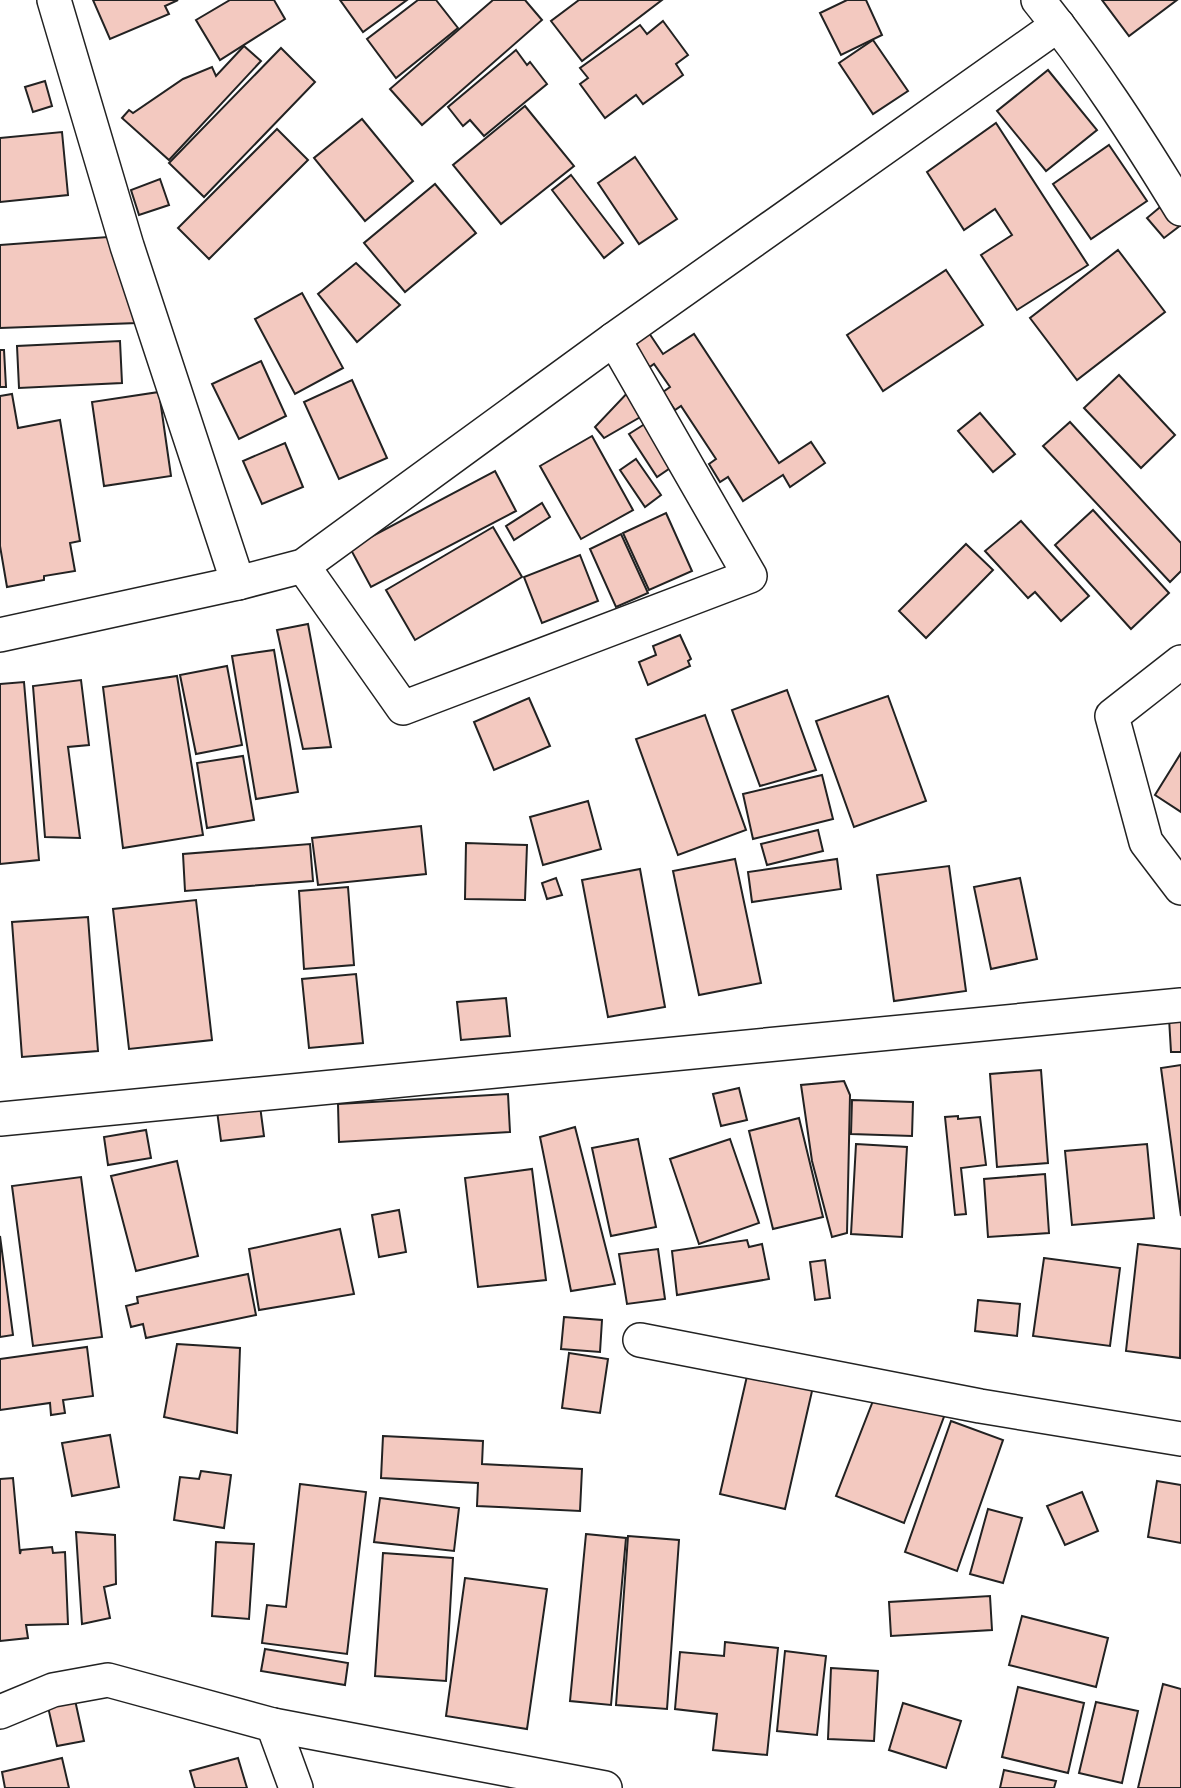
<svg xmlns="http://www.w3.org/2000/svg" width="1181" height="1788" viewBox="0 0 1181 1788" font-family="Roboto,sans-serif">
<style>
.building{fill:#f3c9c0;stroke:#222;stroke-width:2}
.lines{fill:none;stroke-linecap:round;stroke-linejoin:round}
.street-casing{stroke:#222;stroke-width:36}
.street{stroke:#fff;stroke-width:33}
</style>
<rect width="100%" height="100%" fill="#fff"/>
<g class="building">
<polygon points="93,0 178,0 165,6 169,14 110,39"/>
<polygon points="230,0 274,0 285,19 220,60 196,20"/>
<polygon points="340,0 407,0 363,32"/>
<polygon points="418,0 436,0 458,28 396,78 367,39"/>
<polygon points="493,0 525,0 542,20 422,125 390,89"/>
<polygon points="579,0 662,0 582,61 551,21"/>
<polygon points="847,0 866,0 882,35 841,55 820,13"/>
<polygon points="1102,0 1177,0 1129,36"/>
<polygon points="663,21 688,55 676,64 683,75 643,104 636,95 605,118 580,84 588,78 580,68 640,25 647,34"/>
<polygon points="873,40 908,91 873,114 839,63"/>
<polygon points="244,46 261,61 169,160 122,118 129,110 133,113 183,79 212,67 216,76"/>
<polygon points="281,48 315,82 204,197 169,163"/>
<polygon points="516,50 527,65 530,62 547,84 484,136 470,120 463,126 448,107"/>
<polygon points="1048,70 1097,130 1046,171 997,111"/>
<polygon points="45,81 52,106 33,112 25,87"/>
<polygon points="525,106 574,166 501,224 453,165"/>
<polygon points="362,119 413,181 365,221 314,158"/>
<polygon points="996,123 1088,265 1017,310 981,255 1012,235 995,209 964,230 927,172"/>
<polygon points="277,129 308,160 209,259 178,228"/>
<polygon points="62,132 68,195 0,202 0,138"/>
<polygon points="1109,145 1147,201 1091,239 1053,184"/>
<polygon points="635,157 677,219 639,244 598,183"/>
<polygon points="571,175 623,243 604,258 552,190"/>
<polygon points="160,179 169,205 139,215 131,190"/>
<polygon points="435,184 476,233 405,292 364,243"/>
<polygon points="1165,203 1181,225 1164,238 1147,218"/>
<polygon points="108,237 137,323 0,328 0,245"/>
<polygon points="1118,250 1165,312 1077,380 1030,318"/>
<polygon points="356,263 400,305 357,342 318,294"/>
<polygon points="946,270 983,325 883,391 847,335"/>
<polygon points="302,293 343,368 295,394 255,319"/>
<polygon points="649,333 663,354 694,334 779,463 811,442 825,463 790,487 783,475 743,501 728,477 720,482 709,464 716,459 681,406 675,410 663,392 670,387 654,364 644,371 628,347"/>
<polygon points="120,341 122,383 19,388 17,346"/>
<polygon points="0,350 4,350 6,387 0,387"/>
<polygon points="261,361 286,416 239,439 212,384"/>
<polygon points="1119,375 1175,435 1141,468 1084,408"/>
<polygon points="352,380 387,458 339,479 304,402"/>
<polygon points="631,389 649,412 604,438 595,427"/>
<polygon points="159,392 171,476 104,486 92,402"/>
<polygon points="12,394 18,428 60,420 80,541 70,543 75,571 44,576 44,580 7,587 0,546 0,396"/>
<polygon points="980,413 1015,454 993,472 958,431"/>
<polygon points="651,420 679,462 657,477 629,434"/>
<polygon points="1070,422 1181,543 1181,571 1170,582 1043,446"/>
<polygon points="592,436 633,510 581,539 540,466"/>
<polygon points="285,443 303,487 262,504 243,461"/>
<polygon points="636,459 661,495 645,507 620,470"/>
<polygon points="495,471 516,511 371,587 350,548"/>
<polygon points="542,503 550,517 514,540 506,526"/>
<polygon points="1093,510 1169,593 1131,629 1055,545"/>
<polygon points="666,513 692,571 649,590 623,533"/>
<polygon points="1021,521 1089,596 1061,621 1035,592 1028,598 985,551"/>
<polygon points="493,527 522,577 415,640 386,590"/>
<polygon points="621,534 648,593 616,607 590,549"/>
<polygon points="966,544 993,570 926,638 899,611"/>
<polygon points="580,555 598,601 542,623 524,577"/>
<polygon points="308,624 331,747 303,749 277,630"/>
<polygon points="680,635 691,659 688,661 690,666 648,685 639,662 656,655 653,646"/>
<polygon points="274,650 298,792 256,799 232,656"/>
<polygon points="227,666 242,745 196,754 180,675"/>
<polygon points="177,676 203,835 123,848 103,687"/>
<polygon points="81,680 89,745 68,747 80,838 45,837 33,686"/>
<polygon points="24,682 39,860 0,864 0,684"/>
<polygon points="787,690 816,770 760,786 732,710"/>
<polygon points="888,696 926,801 854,827 816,721"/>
<polygon points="529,698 550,746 494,770 474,722"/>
<polygon points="705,715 746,830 678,855 636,739"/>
<polygon points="1181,753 1181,812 1155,795"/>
<polygon points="243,756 254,820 207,828 197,763"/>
<polygon points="822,775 833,819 753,839 743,794"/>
<polygon points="588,801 601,849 543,865 530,817"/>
<polygon points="421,826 426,874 318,885 312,838"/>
<polygon points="818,830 823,851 767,865 761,844"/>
<polygon points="466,843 527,845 525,900 465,899"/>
<polygon points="310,844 313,881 185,891 183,854"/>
<polygon points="735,859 761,983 699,995 673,871"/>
<polygon points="837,859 841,889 752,902 748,872"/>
<polygon points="949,866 966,991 894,1001 877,875"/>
<polygon points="640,869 665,1007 608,1017 582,880"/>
<polygon points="556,878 562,895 547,899 542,883"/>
<polygon points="1020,878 1037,959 991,969 974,887"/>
<polygon points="348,887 354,965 304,969 299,891"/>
<polygon points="196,900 212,1040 129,1049 113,909"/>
<polygon points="88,917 98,1051 22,1057 12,922"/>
<polygon points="356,974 363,1043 309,1048 302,979"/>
<polygon points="506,998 510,1036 461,1040 457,1002"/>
<polygon points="1181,1017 1181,1052 1171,1052 1169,1018"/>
<polygon points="1181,1065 1181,1216 1161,1068"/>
<polygon points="1041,1070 1048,1163 997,1167 990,1074"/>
<polygon points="844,1081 850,1095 847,1233 832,1237 812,1161 801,1085"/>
<polygon points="739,1088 747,1120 721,1126 713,1094"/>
<polygon points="508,1094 510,1132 339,1142 338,1104"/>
<polygon points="852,1100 913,1102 912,1136 851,1134"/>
<polygon points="260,1106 264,1136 221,1141 217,1111"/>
<polygon points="958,1116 958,1119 980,1117 986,1165 961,1168 966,1214 955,1215 945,1117"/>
<polygon points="799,1118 823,1217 773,1229 749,1131"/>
<polygon points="575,1127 615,1284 571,1291 540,1137"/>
<polygon points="146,1130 151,1158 108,1165 104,1137"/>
<polygon points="638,1139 656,1227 611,1236 592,1148"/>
<polygon points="730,1139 759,1223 699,1244 670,1159"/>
<polygon points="856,1144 907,1147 902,1237 851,1234"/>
<polygon points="1147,1144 1154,1218 1072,1225 1065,1151"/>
<polygon points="177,1161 198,1256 136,1271 111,1176"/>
<polygon points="532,1169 546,1280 478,1287 465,1178"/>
<polygon points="1045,1174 1049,1233 988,1237 984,1179"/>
<polygon points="81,1177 102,1337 33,1346 12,1186"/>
<polygon points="399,1210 406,1252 379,1257 372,1215"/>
<polygon points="340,1229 354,1294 259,1310 249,1249"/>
<polygon points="0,1236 13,1335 0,1337"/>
<polygon points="747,1240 749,1247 762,1244 769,1279 677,1295 672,1251"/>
<polygon points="1138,1244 1181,1249 1180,1358 1126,1351"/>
<polygon points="658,1249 665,1299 627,1304 619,1254"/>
<polygon points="1044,1258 1120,1268 1110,1346 1033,1336"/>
<polygon points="825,1260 830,1298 815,1300 810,1262"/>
<polygon points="248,1274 256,1315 146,1338 143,1324 131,1327 126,1306 138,1303 137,1297"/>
<polygon points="978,1300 1020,1304 1017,1336 975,1331"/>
<polygon points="564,1317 602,1320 600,1352 561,1349"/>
<polygon points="177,1344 240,1348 237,1433 164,1417"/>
<polygon points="87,1347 93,1396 63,1400 65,1413 51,1415 50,1403 0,1410 0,1359"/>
<polygon points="569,1353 608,1359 600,1413 562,1408"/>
<polygon points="750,1363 815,1378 785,1509 720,1494"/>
<polygon points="878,1388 945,1414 904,1523 836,1496"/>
<polygon points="951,1421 1003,1440 957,1571 905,1552"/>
<polygon points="110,1435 119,1487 72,1496 62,1443"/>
<polygon points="383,1436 483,1441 482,1464 582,1469 580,1511 477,1506 478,1483 381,1478"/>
<polygon points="201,1471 231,1475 224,1528 174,1520 180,1477 199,1479"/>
<polygon points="13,1478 20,1554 21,1550 52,1547 53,1553 65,1552 68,1624 26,1625 28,1638 0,1641 0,1479"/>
<polygon points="1157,1481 1181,1485 1181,1543 1148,1537"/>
<polygon points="300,1484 366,1492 347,1654 262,1643 267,1605 286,1607"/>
<polygon points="1082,1492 1098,1531 1065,1545 1047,1506"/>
<polygon points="380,1498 459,1508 454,1551 374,1542"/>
<polygon points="988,1509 1022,1518 1003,1583 970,1574"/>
<polygon points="76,1532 115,1535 116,1584 104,1587 110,1618 82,1624"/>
<polygon points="586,1534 626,1538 611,1705 570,1701"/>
<polygon points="628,1536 679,1540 667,1709 616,1705"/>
<polygon points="216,1542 254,1544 249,1619 212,1616"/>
<polygon points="383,1553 453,1558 446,1681 375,1676"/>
<polygon points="465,1578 547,1589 527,1729 446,1716"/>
<polygon points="990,1596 992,1630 891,1636 889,1602"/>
<polygon points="1022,1616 1108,1638 1096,1687 1009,1665"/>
<polygon points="725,1642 778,1648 767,1755 713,1750 717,1714 675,1709 680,1652 724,1656"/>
<polygon points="265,1649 348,1663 345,1685 261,1671"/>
<polygon points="785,1651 826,1656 817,1735 777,1731"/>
<polygon points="831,1668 878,1671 874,1741 828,1739"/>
<polygon points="1163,1684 1181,1689 1181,1788 1138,1788"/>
<polygon points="1018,1687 1084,1703 1068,1773 1002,1757"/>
<polygon points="75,1700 84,1741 57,1746 48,1707"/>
<polygon points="1096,1702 1138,1711 1122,1783 1079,1773"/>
<polygon points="903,1703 961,1721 946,1768 889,1750"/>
<polygon points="62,1758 69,1788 5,1788 2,1772"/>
<polygon points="238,1758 247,1788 195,1788 190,1771"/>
<polygon points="1004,1770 1056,1781 1054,1788 1000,1788"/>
</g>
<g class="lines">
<g class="street-casing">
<g id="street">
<polyline points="54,0 127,246 238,583"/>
<path d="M1038,0C1091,65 1137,137 1181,209"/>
<polyline points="303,566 403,708 750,576 614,339"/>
<polyline points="0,635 238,583 303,566 614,339 1058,25"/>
<polyline points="1181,662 1112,716 1146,842 1181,888"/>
<polyline points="0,1119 1181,1005"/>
<polyline points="640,1340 980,1406 1181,1439"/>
<polyline points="0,1712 53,1690 108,1680 273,1725 605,1788"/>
<polyline points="273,1725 296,1788"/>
</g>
</g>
<use href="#street" class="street"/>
</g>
</svg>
